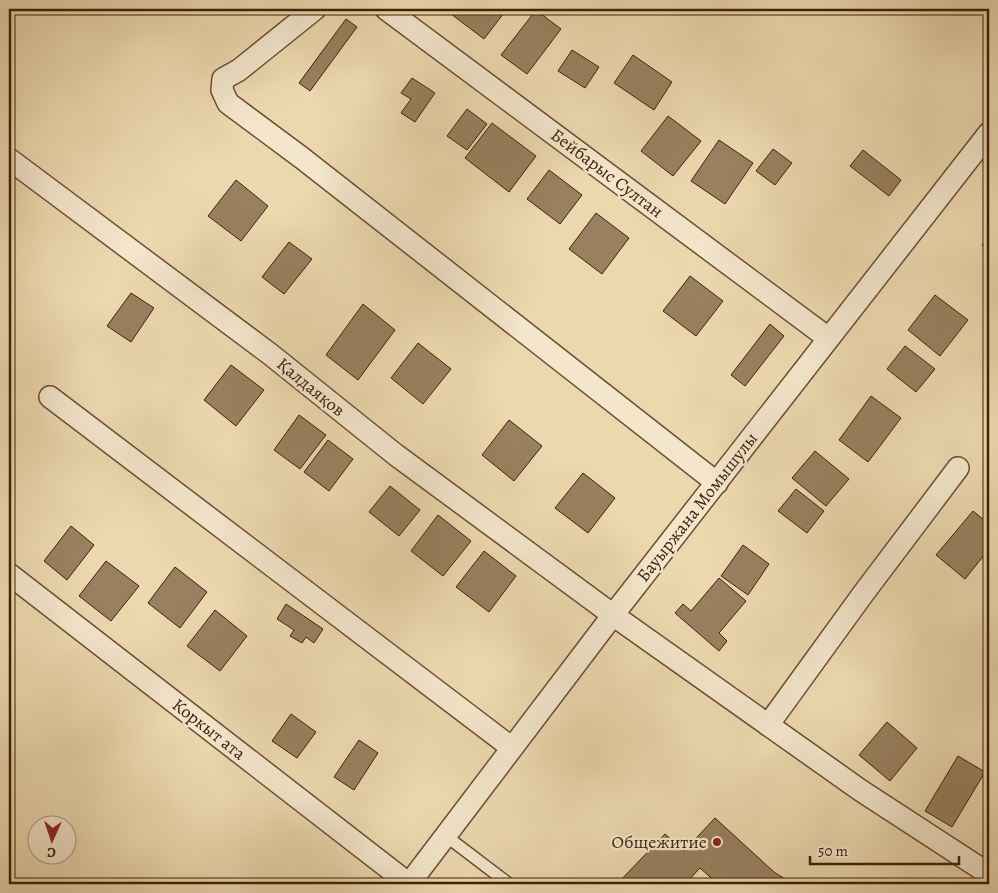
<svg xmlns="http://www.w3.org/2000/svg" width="998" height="893" viewBox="0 0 998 893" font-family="Alegreya,serif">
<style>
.building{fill:#998060;stroke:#3f200a}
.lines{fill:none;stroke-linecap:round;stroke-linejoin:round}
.lane-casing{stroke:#6a4e33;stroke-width:14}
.street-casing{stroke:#6a4e33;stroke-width:24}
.lane{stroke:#f3e6cb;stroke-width:11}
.street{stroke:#f3e6cb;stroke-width:21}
.poi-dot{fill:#8f2418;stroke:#f3e6cb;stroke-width:2}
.labels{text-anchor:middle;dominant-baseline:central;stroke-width:4.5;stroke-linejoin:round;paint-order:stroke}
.street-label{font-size:18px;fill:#3f200a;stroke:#f3e6cb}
.poi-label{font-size:18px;fill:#3f200a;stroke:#f3e6cb;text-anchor:end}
</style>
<rect width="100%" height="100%" fill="#ecd8af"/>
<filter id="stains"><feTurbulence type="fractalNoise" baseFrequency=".004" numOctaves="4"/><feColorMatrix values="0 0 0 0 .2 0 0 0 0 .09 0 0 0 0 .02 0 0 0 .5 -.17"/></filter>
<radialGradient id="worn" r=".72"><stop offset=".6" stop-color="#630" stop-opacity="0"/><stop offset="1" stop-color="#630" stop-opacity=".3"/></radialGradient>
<g class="building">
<polygon points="456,9 507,9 484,39 451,14"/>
<polygon points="536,10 561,29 527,74 501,55"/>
<polygon points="346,19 357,27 310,91 299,83"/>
<polygon points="572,50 599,67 585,88 558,71"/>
<polygon points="633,55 672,82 654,110 614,83"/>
<polygon points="412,78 435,93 415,122 401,113 411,99 401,93"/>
<polygon points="467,109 487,124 467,150 447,136"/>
<polygon points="668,116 701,141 673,176 641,151"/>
<polygon points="492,123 536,156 509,192 465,158"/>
<polygon points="719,140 753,163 725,204 691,181"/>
<polygon points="773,149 792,163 775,185 756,171"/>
<polygon points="863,150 901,180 889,196 850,166"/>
<polygon points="549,170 582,195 560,224 527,199"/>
<polygon points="236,180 268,206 241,241 208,216"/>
<polygon points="596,213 629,238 602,274 569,249"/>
<polygon points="989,236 989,250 982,245"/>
<polygon points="289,242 312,259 284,294 262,277"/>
<polygon points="690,276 723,301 696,336 663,311"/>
<polygon points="131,293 154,308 131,342 107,326"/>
<polygon points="935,295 968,320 940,356 908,330"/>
<polygon points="363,304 395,330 358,380 326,355"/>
<polygon points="770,324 784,336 745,386 731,375"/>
<polygon points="418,343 451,369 423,404 391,378"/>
<polygon points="905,346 935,369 916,392 887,369"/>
<polygon points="231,365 264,390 236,426 204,400"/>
<polygon points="871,396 901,418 868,462 839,440"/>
<polygon points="299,415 326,435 300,469 274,450"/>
<polygon points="509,420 542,446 514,481 482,455"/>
<polygon points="328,440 353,459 329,491 304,472"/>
<polygon points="815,451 849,479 826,506 792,478"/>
<polygon points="583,473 615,498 588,533 555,508"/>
<polygon points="390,486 420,510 399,536 369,512"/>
<polygon points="796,489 824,511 807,533 778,511"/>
<polygon points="973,511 989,524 989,549 965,579 936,555"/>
<polygon points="438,515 471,541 443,576 411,551"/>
<polygon points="71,526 94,545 67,580 44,561"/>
<polygon points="743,545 769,564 748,595 721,576"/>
<polygon points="484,551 516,576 489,612 456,587"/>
<polygon points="106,561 139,586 111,621 79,596"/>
<polygon points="175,567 207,592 180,628 148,603"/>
<polygon points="719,578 746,601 719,633 727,641 719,651 675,613 683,604 691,611"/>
<polygon points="286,604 323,629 314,643 306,637 302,643 290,636 294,630 277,619"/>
<polygon points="215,610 247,636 220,671 187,646"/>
<polygon points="291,714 316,732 297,758 272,741"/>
<polygon points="887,722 917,748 890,781 859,755"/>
<polygon points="359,740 378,753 354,790 334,777"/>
<polygon points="958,756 985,772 952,827 925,811"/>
<polygon points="715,818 774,872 793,884 718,884 700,868 685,884 617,884 665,834 684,851"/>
</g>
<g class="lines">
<g class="lane-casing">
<polyline id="lane" points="446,836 509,884"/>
</g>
<g class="street-casing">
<g id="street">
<polyline points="315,9 239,70 223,79 222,90 228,103 302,158 717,483"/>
<polyline points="386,9 828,338"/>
<polyline points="9,159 270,354 396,455 613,615 860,790 989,874"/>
<polyline points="50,397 512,748"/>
<polyline points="9,574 409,884"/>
<polyline points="768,725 863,594 958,468"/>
<polyline points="409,884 613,615 989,133"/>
</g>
</g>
<use href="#lane" class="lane"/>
<use href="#street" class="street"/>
</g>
<circle class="poi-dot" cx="717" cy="842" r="5"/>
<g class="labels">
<g class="street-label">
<text transform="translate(607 173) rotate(37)">Бейбарыс Султан</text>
<text transform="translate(311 387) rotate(39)">Қалдаяқов</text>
<text transform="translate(697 507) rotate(-52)">Бауыржана Момышулы</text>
<text transform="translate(209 729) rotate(38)">Коркыт ата</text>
</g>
<g class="poi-label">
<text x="707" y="842">Общежитие</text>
</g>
</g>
<rect width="998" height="893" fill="none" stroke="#ecd8af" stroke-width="30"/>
<rect x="10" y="10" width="978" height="873" fill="none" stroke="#3f200a" stroke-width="2.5"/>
<rect x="15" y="15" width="968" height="863" fill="none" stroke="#3f200a"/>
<g transform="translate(52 840) rotate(183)"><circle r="24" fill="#f3e6cb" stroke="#ab977e"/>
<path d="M0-4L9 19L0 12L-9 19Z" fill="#8f2418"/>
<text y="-8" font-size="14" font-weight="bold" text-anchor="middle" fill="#3f200a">С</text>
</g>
<path d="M810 856v8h149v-8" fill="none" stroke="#3f200a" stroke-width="2.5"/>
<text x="818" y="856" font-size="15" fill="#3f200a" stroke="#f3e6cb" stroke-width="4" paint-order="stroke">50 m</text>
<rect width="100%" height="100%" filter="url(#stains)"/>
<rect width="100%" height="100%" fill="url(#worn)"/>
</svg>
